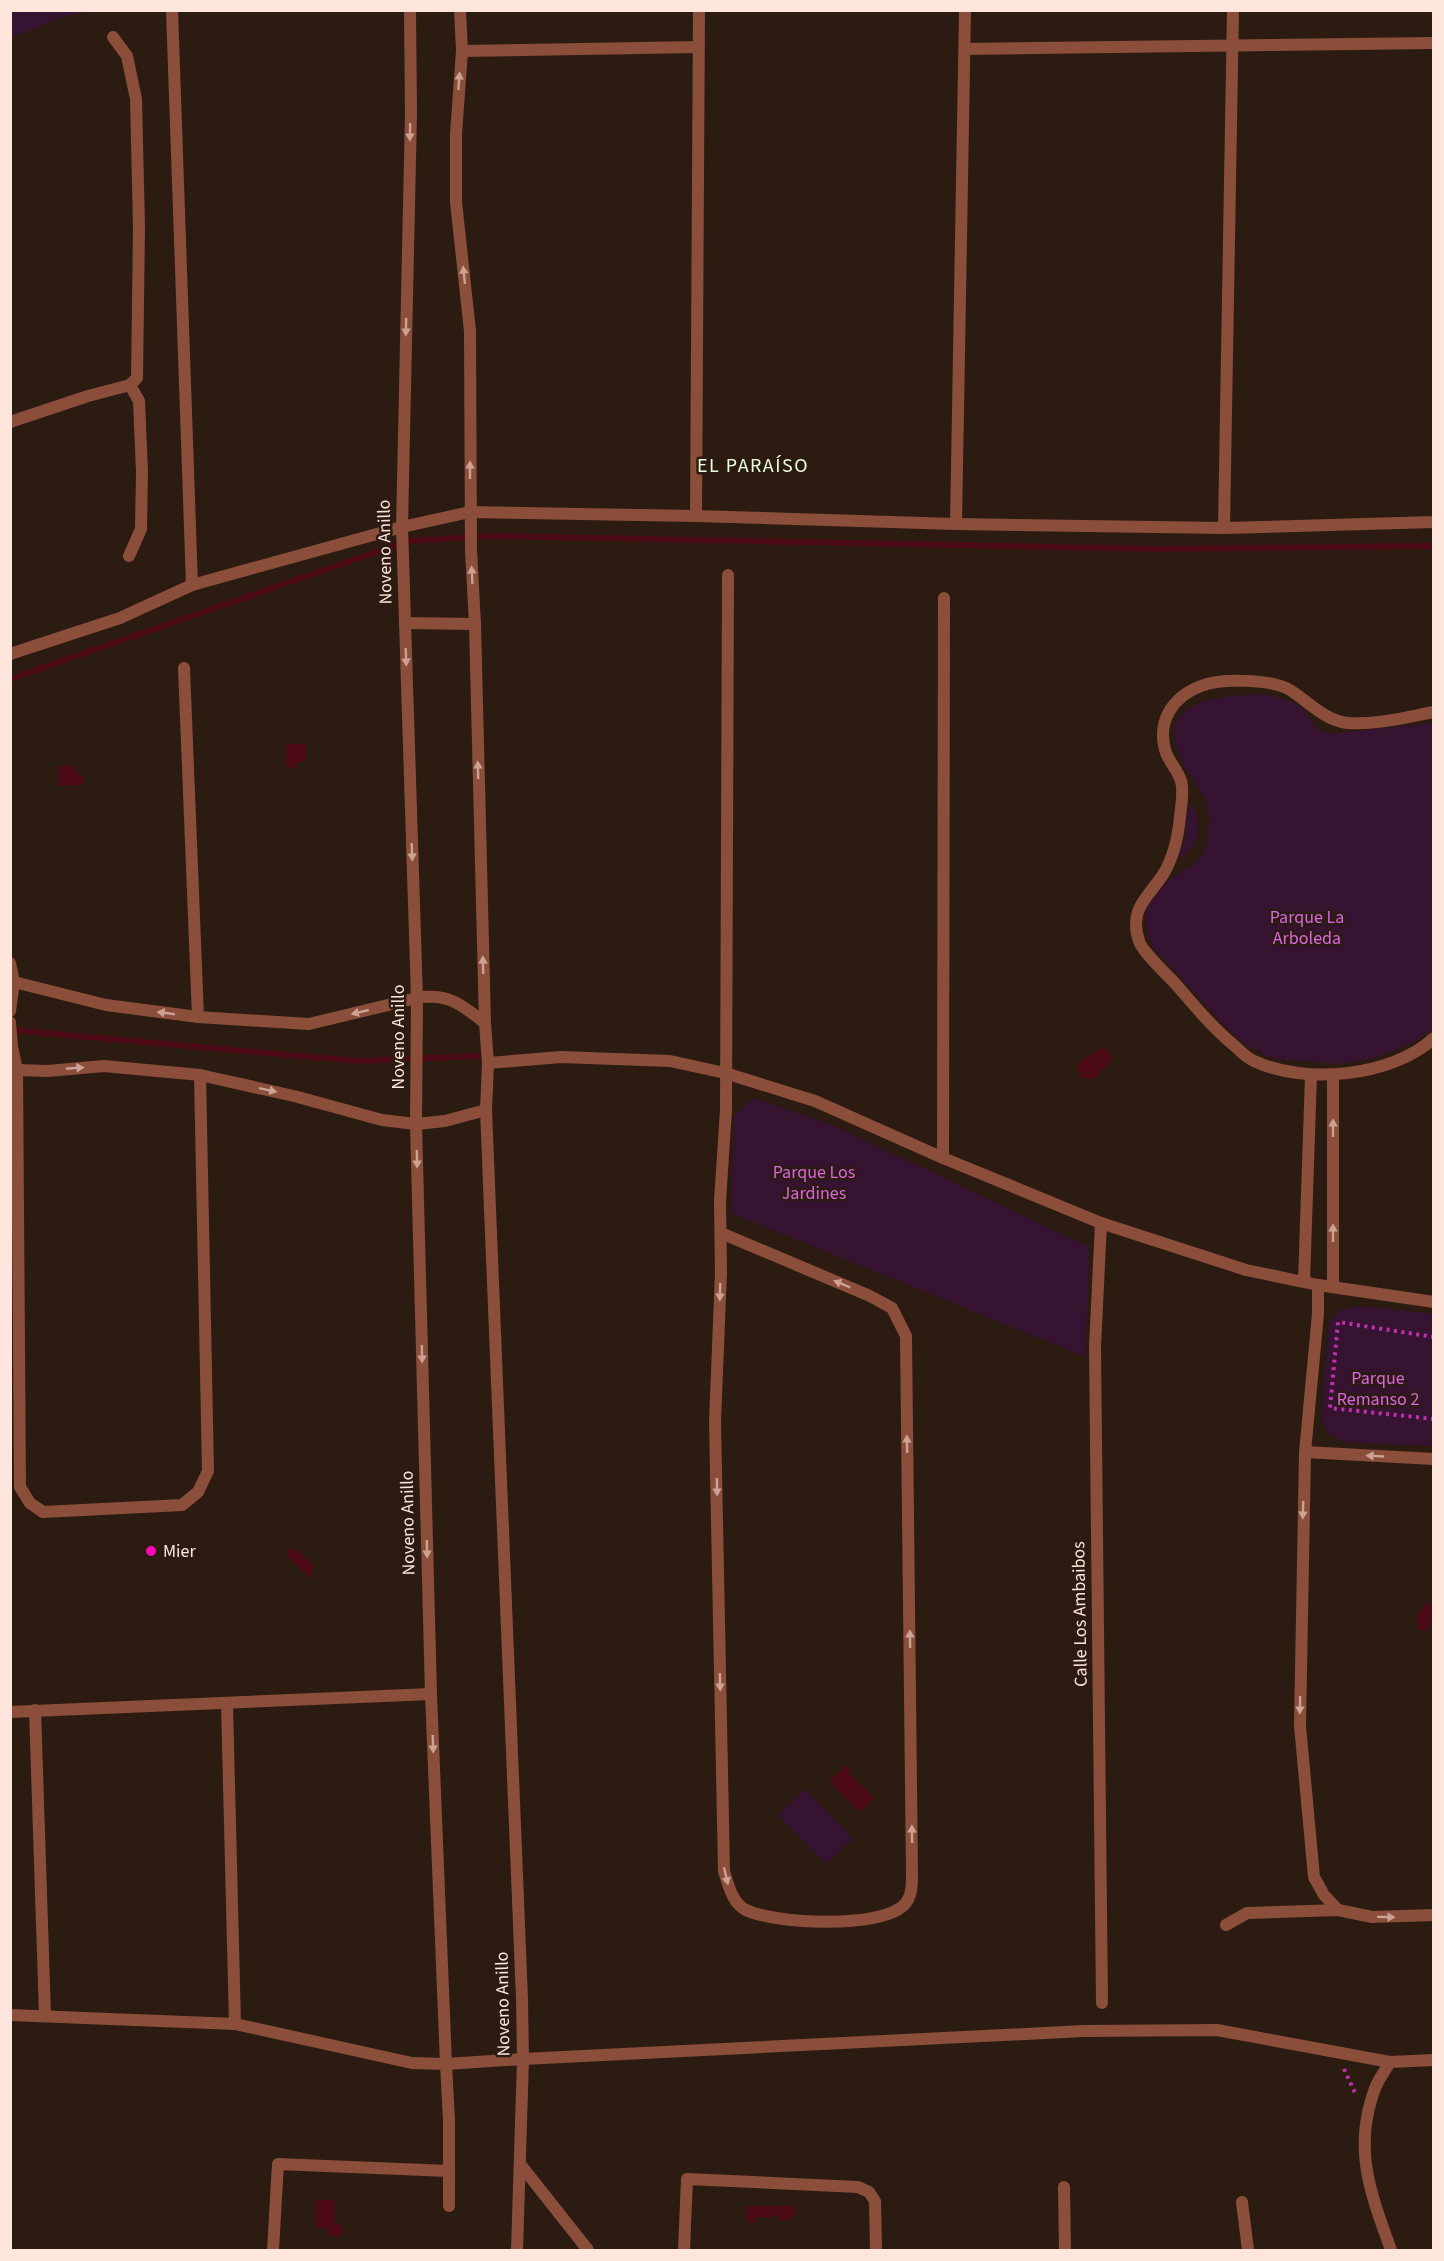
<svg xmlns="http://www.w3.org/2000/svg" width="1444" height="2261" viewBox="0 0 1444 2261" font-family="'Source Sans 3',sans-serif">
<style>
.green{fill:#361431}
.water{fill:#4b0a15}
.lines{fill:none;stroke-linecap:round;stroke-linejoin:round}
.stream{stroke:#4b0a15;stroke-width:6}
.path{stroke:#c02fad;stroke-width:4;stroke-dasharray:3 4.5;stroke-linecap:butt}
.minor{stroke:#8b4e3b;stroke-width:12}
.tertiary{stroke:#8b4e3b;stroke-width:12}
.oneway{fill:#cba294}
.poi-dot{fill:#ff08b7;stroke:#2c1b11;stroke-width:2}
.labels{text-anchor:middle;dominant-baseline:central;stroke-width:5;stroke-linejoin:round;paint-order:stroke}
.street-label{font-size:18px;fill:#ffe6dc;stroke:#2c1b11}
.park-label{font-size:18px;fill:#db64e3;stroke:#2c1b11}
.poi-label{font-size:18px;fill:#ffe6dc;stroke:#2c1b11;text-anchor:start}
.neighbourhood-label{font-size:20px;letter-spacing:1.5px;fill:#ecffde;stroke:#2c1b11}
</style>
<rect width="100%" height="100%" fill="#2c1b11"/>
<g class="green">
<polygon points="10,11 11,10 93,11 60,18 11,38"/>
<path d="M1260,694C1275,697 1290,698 1302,709C1315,721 1309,728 1330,734L1433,723L1434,1029L1408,1045L1368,1060L1336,1064L1270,1058L1242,1042L1228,1029L1152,946C1138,916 1148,894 1175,876C1186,868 1200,864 1205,850C1208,837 1211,822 1208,809C1203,791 1190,777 1182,761C1152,699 1218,697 1260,694Z"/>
<path d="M1188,803C1206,817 1199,853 1176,859L1185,838Z"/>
<polygon points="754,1098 837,1127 1089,1247 1086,1357 731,1213 734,1116"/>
<path d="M1362,1306L1433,1314V1446L1344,1442L1328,1433L1321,1416L1329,1323C1337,1310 1346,1307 1362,1306Z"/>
<polygon points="805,1789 853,1839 826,1864 778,1815"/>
</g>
<g class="water">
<polygon points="286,744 306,744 306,762 298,762 295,768 291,769 286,765"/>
<polygon points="59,766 77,766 77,774 82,775 84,780 82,785 59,786"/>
<path d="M1101,1047L1107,1049L1112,1056C1110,1063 1108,1067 1101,1070L1096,1078L1085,1079L1080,1076L1076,1065Z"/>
<polygon points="289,1549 294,1549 313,1564 311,1579 288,1557 287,1553"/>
<path d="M1431,1602L1433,1603C1434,1613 1434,1622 1426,1630H1418L1417,1616L1424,1605Z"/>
<polygon points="845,1765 851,1771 849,1773 874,1798 860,1812 829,1781"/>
<polygon points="316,2200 335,2200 334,2222 342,2226 343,2231 340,2236 332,2237 328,2234 328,2228 316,2228"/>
<polygon points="747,2206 795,2206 795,2215 791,2215 791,2220 778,2221 778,2215 776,2215 775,2217 755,2218 755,2223 747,2223"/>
</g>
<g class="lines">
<g class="stream">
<polyline points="10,679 408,541 497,536 1156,549 1434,546"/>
<polyline points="10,1030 358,1061 478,1056"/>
</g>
<g class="path">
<polyline points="1434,1337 1338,1322 1330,1408 1434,1419"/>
<polyline points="1344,2069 1356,2095"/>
</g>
<g class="minor">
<polyline points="172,10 192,585"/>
<polyline points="113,37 127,56 136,99 139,227 137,378 130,385"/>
<polyline points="965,49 1434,43"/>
<polyline points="462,51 698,47"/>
<polyline points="10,422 88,396 130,385 139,401 142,472 141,529 129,556"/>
<polyline points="696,516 699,10"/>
<polyline points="956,524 965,10"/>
<polyline points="1224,528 1233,10"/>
<polyline points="10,654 120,618 192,585 402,527 470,512 696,516 956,524 1224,528 1434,522"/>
<polyline points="184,668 198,1017"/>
<path d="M1434,712C1407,717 1376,725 1348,723C1325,721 1308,701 1290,690C1272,679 1220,678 1201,686C1172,697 1156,722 1166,753C1170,763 1178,771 1181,781C1184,791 1181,807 1180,817C1178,837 1174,856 1164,873C1149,897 1128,908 1139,941C1142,952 1171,978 1180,989C1198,1010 1215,1030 1236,1047C1241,1052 1247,1058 1254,1061C1305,1085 1392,1077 1434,1038"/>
<polyline points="10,963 14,982 10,1011"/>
<polyline points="10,981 106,1005 198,1017 309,1024 417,998"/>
<polyline points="10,1022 12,1047 17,1070 20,1487 30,1503 43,1512 182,1505 198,1492 208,1471 200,1075"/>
<polyline points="12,1073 17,1070 48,1071 104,1066 200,1075 294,1096 382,1120 416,1124"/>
<polyline points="1333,1076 1333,1286"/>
<polyline points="943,1158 944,598"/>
<polyline points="1101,1223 1095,1347 1102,2003"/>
<path d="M721,1233L870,1296L892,1308L906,1336L912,1875C912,1886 912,1897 904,1905C880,1929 775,1924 746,1910C732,1903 728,1884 724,1871L715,1421L721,1273L720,1201L726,1110L728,575"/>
<polyline points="1304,1281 1311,1076"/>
<polyline points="1318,1285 1318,1314 1305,1452 1300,1726 1314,1877 1324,1895 1338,1910"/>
<polyline points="1305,1452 1434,1459"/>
<polyline points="227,1704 235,2024"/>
<polyline points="35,1710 45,2015"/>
<polyline points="10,1712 431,1694"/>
<polyline points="1226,1925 1247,1913 1338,1910 1372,1917 1434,1915"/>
<polyline points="10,2015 235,2024 412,2063 446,2064 449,2121 449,2206"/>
<polyline points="523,2059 1084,2031 1217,2030 1390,2062 1434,2060"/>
<path d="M1390,2062C1385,2071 1377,2081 1374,2091C1353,2151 1371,2194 1391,2250"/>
<polyline points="520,2164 588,2250"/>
<polyline points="1064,2187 1065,2250"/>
<polyline points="1242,2202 1248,2250"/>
<polyline points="273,2250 278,2164 449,2171"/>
<polyline points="684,2250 687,2179 858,2187 869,2192 875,2201 876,2250"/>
</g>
<g class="tertiary">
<polyline points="410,10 411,113 402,527 417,998 416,1124 431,1694 446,2064 523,2059"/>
<polyline points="460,10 462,51 456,134 456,202 470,331 471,550 475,624 485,1023"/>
<polyline points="405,623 475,624"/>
<polyline points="488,1063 561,1057 670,1061 725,1073 815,1101 943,1158 1101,1223 1246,1270 1318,1285 1434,1302"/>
<polyline points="486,1110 522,1999 523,2059 517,2250"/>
<path d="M416,1124L445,1121L486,1110L488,1063L485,1023C461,1004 448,993 417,998"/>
</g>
</g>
<defs><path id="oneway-solid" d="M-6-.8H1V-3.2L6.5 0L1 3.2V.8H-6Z" transform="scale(1.5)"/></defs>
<g class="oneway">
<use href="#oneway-solid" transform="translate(459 81) rotate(-86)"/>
<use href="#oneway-solid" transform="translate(410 132) rotate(91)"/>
<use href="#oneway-solid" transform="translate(464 275) rotate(-96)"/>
<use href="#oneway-solid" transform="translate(406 327) rotate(91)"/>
<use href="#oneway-solid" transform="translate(470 470) rotate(-90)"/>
<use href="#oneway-solid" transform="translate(472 575) rotate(-93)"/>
<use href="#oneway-solid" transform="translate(406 657) rotate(88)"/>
<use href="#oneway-solid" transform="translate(478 770) rotate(-91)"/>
<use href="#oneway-solid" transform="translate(412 852) rotate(88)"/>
<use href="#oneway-solid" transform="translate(483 965) rotate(-91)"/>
<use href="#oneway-solid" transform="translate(360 1012) rotate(167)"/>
<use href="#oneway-solid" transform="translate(166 1013) rotate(-172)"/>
<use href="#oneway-solid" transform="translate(75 1068) rotate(-5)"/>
<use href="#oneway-solid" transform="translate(268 1090) rotate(12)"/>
<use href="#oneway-solid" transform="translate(1333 1128) rotate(-90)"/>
<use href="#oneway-solid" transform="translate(417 1159) rotate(89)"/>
<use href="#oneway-solid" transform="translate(1333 1233) rotate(-90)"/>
<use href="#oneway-solid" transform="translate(842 1284) rotate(-157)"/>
<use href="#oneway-solid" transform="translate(720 1292) rotate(92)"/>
<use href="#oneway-solid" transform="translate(422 1354) rotate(89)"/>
<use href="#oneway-solid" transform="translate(907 1444) rotate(-91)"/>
<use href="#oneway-solid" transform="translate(1375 1456) rotate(-177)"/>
<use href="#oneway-solid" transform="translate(717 1487) rotate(89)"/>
<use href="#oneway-solid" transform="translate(1303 1510) rotate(92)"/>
<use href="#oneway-solid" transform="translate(427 1549) rotate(89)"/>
<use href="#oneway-solid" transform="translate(910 1639) rotate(-91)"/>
<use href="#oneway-solid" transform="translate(720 1682) rotate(89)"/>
<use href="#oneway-solid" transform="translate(1300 1705) rotate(91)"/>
<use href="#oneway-solid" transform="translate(433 1744) rotate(88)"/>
<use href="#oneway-solid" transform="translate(912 1834) rotate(-91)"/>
<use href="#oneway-solid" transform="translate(726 1876) rotate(77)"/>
<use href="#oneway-solid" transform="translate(1386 1917) rotate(1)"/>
</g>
<circle class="poi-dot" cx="151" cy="1551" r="6"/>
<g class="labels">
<g class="street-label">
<text transform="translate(385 552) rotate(-91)">Noveno Anillo</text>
<text transform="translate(398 1037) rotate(-90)">Noveno Anillo</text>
<text transform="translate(408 1523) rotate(-91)">Noveno Anillo</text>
<text transform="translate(1080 1614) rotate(-91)">Calle Los Ambaibos</text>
<text transform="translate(503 2004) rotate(-91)">Noveno Anillo</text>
</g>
<g class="park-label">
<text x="1307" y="917">Parque La<tspan x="1307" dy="21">Arboleda</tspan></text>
<text x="814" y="1172">Parque Los<tspan x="814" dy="21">Jardines</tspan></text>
<text x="1378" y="1378">Parque<tspan x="1378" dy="21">Remanso 2</tspan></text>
</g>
<g class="poi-label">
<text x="163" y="1551">Mier</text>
</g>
<g class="neighbourhood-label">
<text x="753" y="466">EL PARAÍSO</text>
</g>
</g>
<rect width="1444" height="2261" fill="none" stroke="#ffe6dc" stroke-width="24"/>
</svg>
